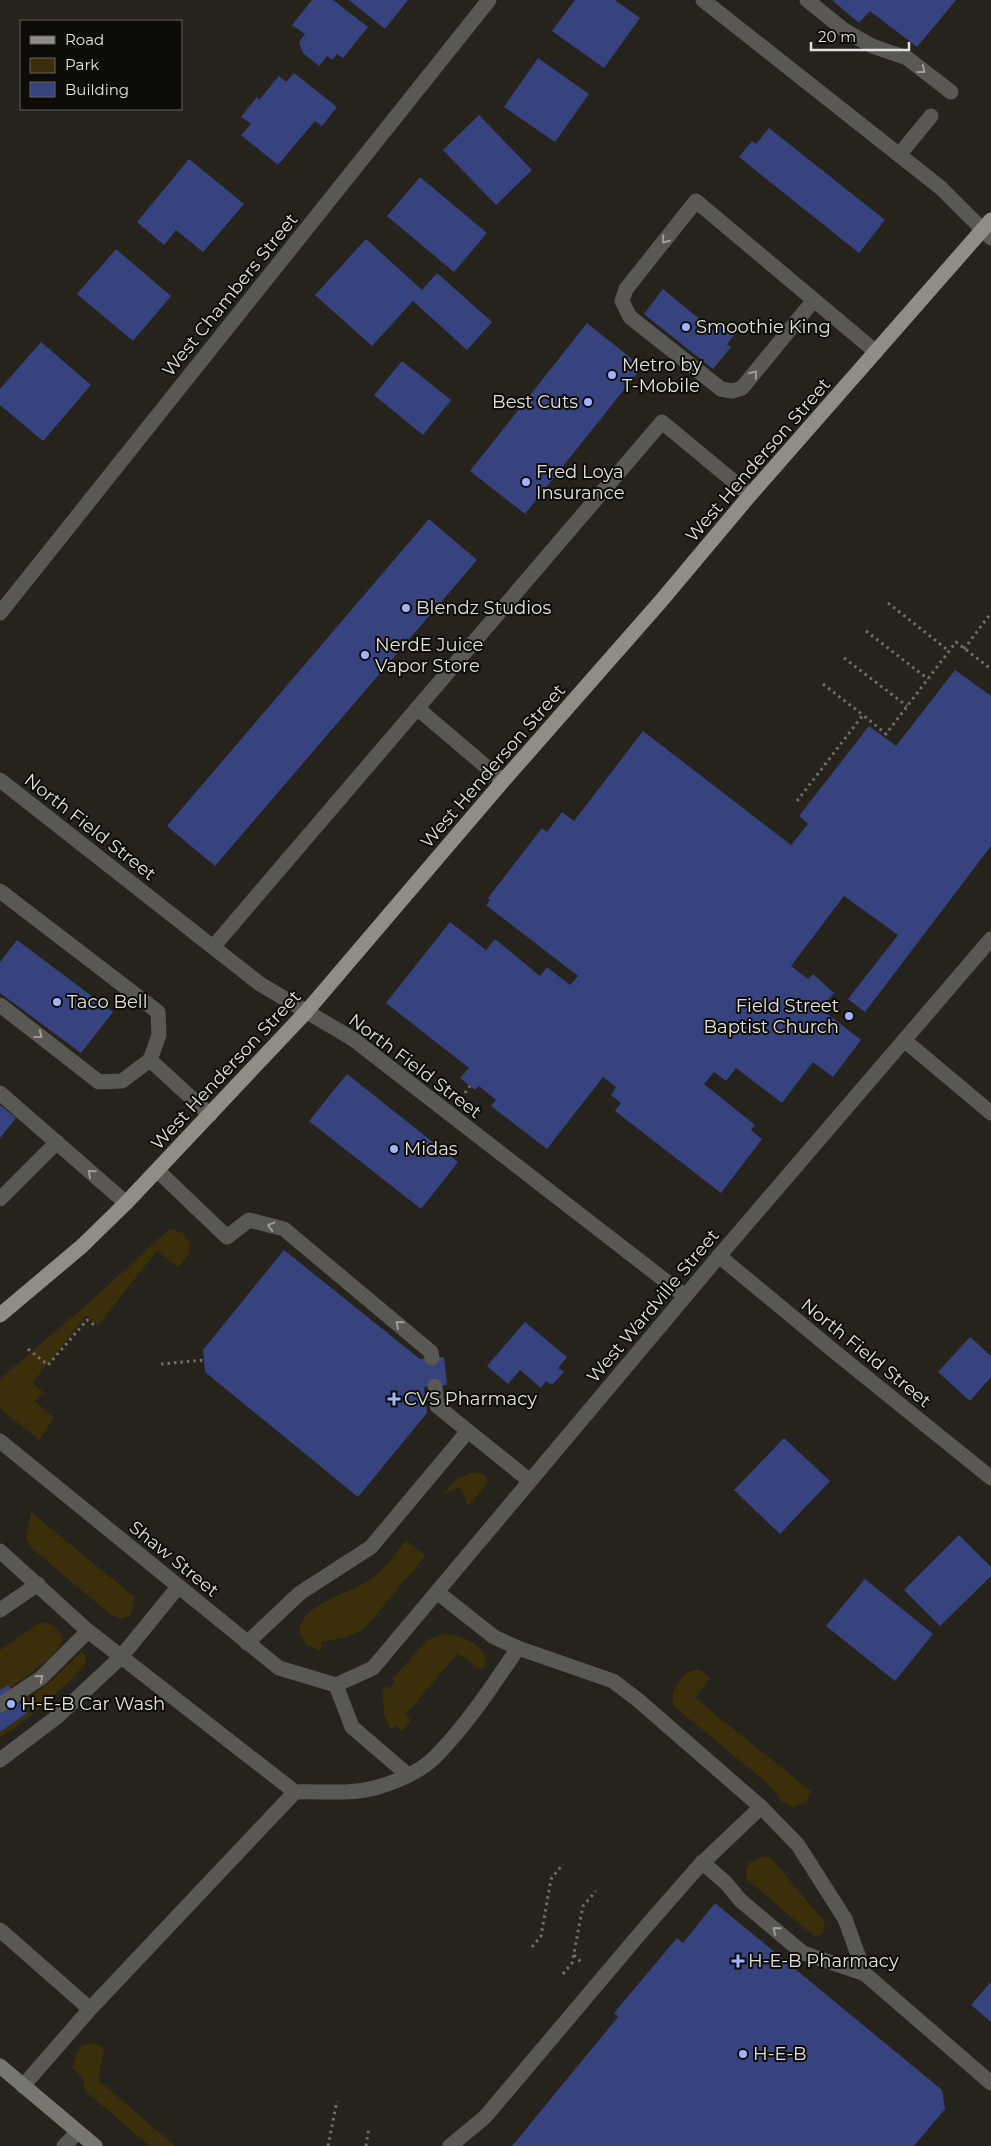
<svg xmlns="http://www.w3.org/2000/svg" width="991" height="2146" viewBox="0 0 991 2146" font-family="Montserrat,sans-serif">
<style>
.green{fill:#3b2f0b}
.building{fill:#37437f}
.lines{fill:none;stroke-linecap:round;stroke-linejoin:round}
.path{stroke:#71706a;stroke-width:3;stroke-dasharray:2.5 4;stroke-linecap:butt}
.lane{stroke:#595855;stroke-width:15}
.street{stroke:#595855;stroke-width:15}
.secondary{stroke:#787671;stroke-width:15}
.primary{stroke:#8f8d86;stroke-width:15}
.oneway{stroke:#9e9d9a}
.poi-dot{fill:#a0b3fd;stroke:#0d0c09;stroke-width:2}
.labels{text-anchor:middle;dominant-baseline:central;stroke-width:4;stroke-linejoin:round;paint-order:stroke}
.street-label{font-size:18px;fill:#e3e2de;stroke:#0d0c09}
.poi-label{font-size:18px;fill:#e3e2de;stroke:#0d0c09;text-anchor:start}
</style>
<rect width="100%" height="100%" fill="#25231c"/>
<g class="green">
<polygon points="169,1229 183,1233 190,1243 189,1254 179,1266 176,1266 158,1251 156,1252 98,1325 86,1316 32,1383 43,1392 35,1401 54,1418 39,1440 0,1408 0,1379 99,1294"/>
<polygon points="474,1472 484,1474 488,1483 468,1506 460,1487 443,1494 457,1479"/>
<polygon points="31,1512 134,1597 133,1608 130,1616 120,1619 110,1614 29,1546 26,1537"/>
<path d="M406,1540L425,1556L364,1629L346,1637L321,1642V1651L306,1645L299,1630C304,1602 351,1594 372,1578C386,1567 396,1554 406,1540Z"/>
<path d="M44,1622L52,1625L63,1635C64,1653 23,1678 10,1688L7,1685L0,1690V1650L36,1625Z"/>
<path d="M444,1634C460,1635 480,1642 486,1658L484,1667L479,1669L458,1653L405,1715L411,1720L402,1731L395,1725L391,1730L384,1714L383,1691L386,1686L389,1689L395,1682L392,1679L427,1640Z"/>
<path d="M82,1653L85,1654L86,1663C57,1694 35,1714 0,1738V1732L33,1709L27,1699L49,1683L79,1654Z"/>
<path d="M693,1670H701L710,1678L695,1698L812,1792L804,1803L793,1807L782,1802L767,1783L675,1707C667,1692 681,1676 693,1670Z"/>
<path d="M764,1856L772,1859L822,1919C826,1925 826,1930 821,1935L814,1936L750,1882L746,1878V1867L752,1861Z"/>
<polygon points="92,2043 102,2047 104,2050 98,2080 175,2146 150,2146 85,2091 83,2078 72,2068 76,2055 82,2045"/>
</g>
<g class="building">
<polygon points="312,0 333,0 368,27 343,58 337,54 332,60 327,56 319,66 303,53 299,42 305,34 292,25"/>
<polygon points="349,0 408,0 385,29"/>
<polygon points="575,0 615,0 640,18 604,68 552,31"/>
<polygon points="832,0 956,0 917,47 870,11 859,23"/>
<polygon points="538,58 589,94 555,142 504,107"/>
<polygon points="294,73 337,107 322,126 315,121 278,165 241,135 251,124 241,117 257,97 259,100 279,76 286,82"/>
<polygon points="479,115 532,170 496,205 443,150"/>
<polygon points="769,128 885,220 859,253 739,157 752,141 756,144"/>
<polygon points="189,159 244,204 203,252 176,230 164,245 137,222"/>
<polygon points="420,177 487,233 454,272 387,216"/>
<polygon points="366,239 422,290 437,273 492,322 467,350 413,301 372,346 315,295"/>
<polygon points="116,249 171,296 133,341 77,294"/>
<polygon points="663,289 715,332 722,323 735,334 727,344 731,347 713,369 644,314"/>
<polygon points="587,323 642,367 525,514 470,471"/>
<polygon points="41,342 91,385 43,441 0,405 0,389"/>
<polygon points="402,361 451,400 423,435 374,395"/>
<polygon points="429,519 477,560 215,866 167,826"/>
<polygon points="955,670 991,696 991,846 865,1012 848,999 898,935 844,896 791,966 808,979 813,974 834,993 821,1009 861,1040 833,1077 813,1062 782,1103 736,1068 726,1081 714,1072 704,1084 755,1125 751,1130 762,1139 721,1193 615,1111 621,1103 611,1095 616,1087 603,1077 547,1149 491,1106 496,1100 479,1086 475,1090 460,1078 469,1068 386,1003 450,922 486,950 495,939 540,976 547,967 570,985 578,976 486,905 490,900 488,898 542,828 547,832 562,812 574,821 643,731 791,845 808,824 799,816 869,726 896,746"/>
<polygon points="17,940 113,1012 81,1053 0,993 0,962"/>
<polygon points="347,1074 458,1162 421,1209 309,1121"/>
<polygon points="0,1105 16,1118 0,1138"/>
<polygon points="284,1250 420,1359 444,1357 447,1385 424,1387 427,1413 358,1497 205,1372 203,1350"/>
<polygon points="525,1322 567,1357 558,1368 564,1372 552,1385 546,1381 541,1388 520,1370 508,1384 487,1366"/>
<polygon points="970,1337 991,1356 991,1377 970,1401 938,1372"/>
<polygon points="784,1438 830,1481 780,1534 734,1490"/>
<polygon points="959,1535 991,1567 991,1576 940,1626 904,1590"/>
<polygon points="865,1579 933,1634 895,1681 826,1626"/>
<polygon points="8,1685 27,1713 0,1732 0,1690"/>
<polygon points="715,1903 942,2090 945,2109 914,2146 512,2146 618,2017 614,2013 677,1938 683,1943"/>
<polygon points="990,1983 991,1984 991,2022 971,2005"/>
</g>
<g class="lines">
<g class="path">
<polyline points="888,603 949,651"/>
<polyline points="866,631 928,679"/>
<polyline points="964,649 991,613"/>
<polyline points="844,658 907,706"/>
<polyline points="823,684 863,715"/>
<polyline points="797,801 863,715 886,734 956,642 991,669"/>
<polyline points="465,1093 470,1086"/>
<polyline points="28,1349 48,1365 87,1320 97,1327"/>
<polyline points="161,1364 204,1360"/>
<polyline points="532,1947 541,1936 551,1879 563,1864"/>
<polyline points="574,1955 582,1963"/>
<polyline points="563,1974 572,1963 583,1906 596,1891"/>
<polyline points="328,2146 337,2101"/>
<polyline points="366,2146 369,2127"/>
</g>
<g class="lane">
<polyline points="807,0 844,30 872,46 907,58 951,92"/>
<polyline points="899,155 931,116"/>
<polyline points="814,300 742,388 732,391 721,389 630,317 622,301 626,289 696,201 876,352"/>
<polyline points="417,708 503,781"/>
<polyline points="0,891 158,1012 159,1035 150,1060 210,1115"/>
<polyline points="213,947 662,422 750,495"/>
<polyline points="0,1005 99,1082 122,1081 150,1060"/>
<polyline points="0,1093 126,1203"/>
<polyline points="158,1171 227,1237 249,1220 284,1229 431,1352 432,1358"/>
<polyline points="0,1199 57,1142"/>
<polyline points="435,1386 437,1406 468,1431"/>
<polyline points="0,1551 88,1631 295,1792"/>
<polyline points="437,1592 494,1637 518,1648 613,1681 638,1700 761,1807 798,1845 845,1919 865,1974 991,2083"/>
<polyline points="0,1610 38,1584"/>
<polyline points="247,1643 300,1593 371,1547 468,1431 530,1481"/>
<polyline points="336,1685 352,1727 408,1775"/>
<polyline points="0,1705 41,1678 88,1631"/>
<polyline points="0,1760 58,1716 121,1657 178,1587"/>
<polyline points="702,1862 726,1883 740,1900 803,1953 865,1974"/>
<polyline points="0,1930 90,2009"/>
<path d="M23,2086L90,2009L295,1792C322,1791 353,1795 378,1787C398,1781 421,1771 435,1757C466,1726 494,1684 518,1648"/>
<polyline points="64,2146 78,2132"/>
<polyline points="450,2146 485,2117 643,1930 699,1866 761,1807"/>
</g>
<g class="street">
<polyline points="703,0 941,188 991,238"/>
<polyline points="0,613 489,0"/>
<polyline points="0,780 260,984 353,1039 685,1296"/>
<polyline points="904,1040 991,1113"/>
<polyline points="719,1256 835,1352 991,1478"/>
<polyline points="0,1441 279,1668 336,1685 373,1668 719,1256 991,939"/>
</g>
<polyline class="secondary" points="0,2066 95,2146"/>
<polyline class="primary" points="0,1315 82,1246 126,1203 306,1012 503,781 661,601 750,495 991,220"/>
</g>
<defs><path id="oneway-chevron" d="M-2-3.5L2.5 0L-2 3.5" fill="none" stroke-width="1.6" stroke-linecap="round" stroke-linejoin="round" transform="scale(1.25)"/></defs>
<g class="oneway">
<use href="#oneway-chevron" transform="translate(922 70) rotate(38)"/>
<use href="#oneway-chevron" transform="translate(665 240) rotate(129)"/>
<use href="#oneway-chevron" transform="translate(754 374) rotate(-51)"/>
<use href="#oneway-chevron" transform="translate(39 1035) rotate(38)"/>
<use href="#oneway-chevron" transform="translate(91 1173) rotate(-139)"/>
<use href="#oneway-chevron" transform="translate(271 1226) rotate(-165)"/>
<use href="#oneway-chevron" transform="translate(399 1324) rotate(-140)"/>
<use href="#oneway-chevron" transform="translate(40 1678) rotate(-39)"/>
<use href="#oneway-chevron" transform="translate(776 1930) rotate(-140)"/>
</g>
<g class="poi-dot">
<circle cx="686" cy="327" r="5"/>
<circle cx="612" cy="375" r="5"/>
<circle cx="588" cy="402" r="5"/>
<circle cx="526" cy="482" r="5"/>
<circle cx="406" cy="608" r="5"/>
<circle cx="365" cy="655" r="5"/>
<circle cx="57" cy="1002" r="5"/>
<circle cx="849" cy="1016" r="5"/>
<circle cx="394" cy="1149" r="5"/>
<path d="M391.5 1391.5h5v5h5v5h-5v5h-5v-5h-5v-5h5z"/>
<circle cx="11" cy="1704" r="5"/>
<path d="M735.5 1953.5h5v5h5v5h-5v5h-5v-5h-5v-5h5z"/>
<circle cx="743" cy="2054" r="5"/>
</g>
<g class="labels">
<g class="street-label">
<text transform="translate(230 295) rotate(-51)">West Chambers Street</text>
<text transform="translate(758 460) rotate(-49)">West Henderson Street</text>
<text transform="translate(493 766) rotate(-49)">West Henderson Street</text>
<text transform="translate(90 827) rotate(38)">North Field Street</text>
<text transform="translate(415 1066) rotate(37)">North Field Street</text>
<text transform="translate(226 1070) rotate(-47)">West Henderson Street</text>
<text transform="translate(653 1306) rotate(-50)">West Wardville Street</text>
<text transform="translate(866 1353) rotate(39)">North Field Street</text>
<text transform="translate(174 1559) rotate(39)">Shaw Street</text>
</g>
<g class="poi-label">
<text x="696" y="327">Smoothie King</text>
<text x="622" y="365">Metro by<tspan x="622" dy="21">T-Mobile</tspan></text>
<text x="578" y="402" text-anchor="end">Best Cuts</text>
<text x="536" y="472">Fred Loya<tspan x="536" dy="21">Insurance</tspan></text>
<text x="416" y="608">Blendz Studios</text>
<text x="375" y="645">NerdE Juice<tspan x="375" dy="21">Vapor Store</tspan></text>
<text x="67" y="1002">Taco Bell</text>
<text x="839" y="1006" text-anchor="end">Field Street<tspan x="839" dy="21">Baptist Church</tspan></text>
<text x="404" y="1149">Midas</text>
<text x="404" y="1399">CVS Pharmacy</text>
<text x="21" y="1704">H-E-B Car Wash</text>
<text x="748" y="1961">H-E-B Pharmacy</text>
<text x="753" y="2054">H-E-B</text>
</g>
</g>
<rect x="20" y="20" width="162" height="90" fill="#0d0c09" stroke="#63625e"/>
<rect x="30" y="36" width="25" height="8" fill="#8f8d86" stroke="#63625e"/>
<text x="65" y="45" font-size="15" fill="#e3e2de">Road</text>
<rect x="30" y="58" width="25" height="15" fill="#3b2f0b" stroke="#63625e"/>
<text x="65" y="70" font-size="15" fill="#e3e2de">Park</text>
<rect x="30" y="82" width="25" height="15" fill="#37437f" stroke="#63625e"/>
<text x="65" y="95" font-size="15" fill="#e3e2de">Building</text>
<path d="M811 42v8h98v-8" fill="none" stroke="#e3e2de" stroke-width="2.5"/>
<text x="818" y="42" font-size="15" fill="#e3e2de" stroke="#0d0c09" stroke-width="4" paint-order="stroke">20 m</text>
</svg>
